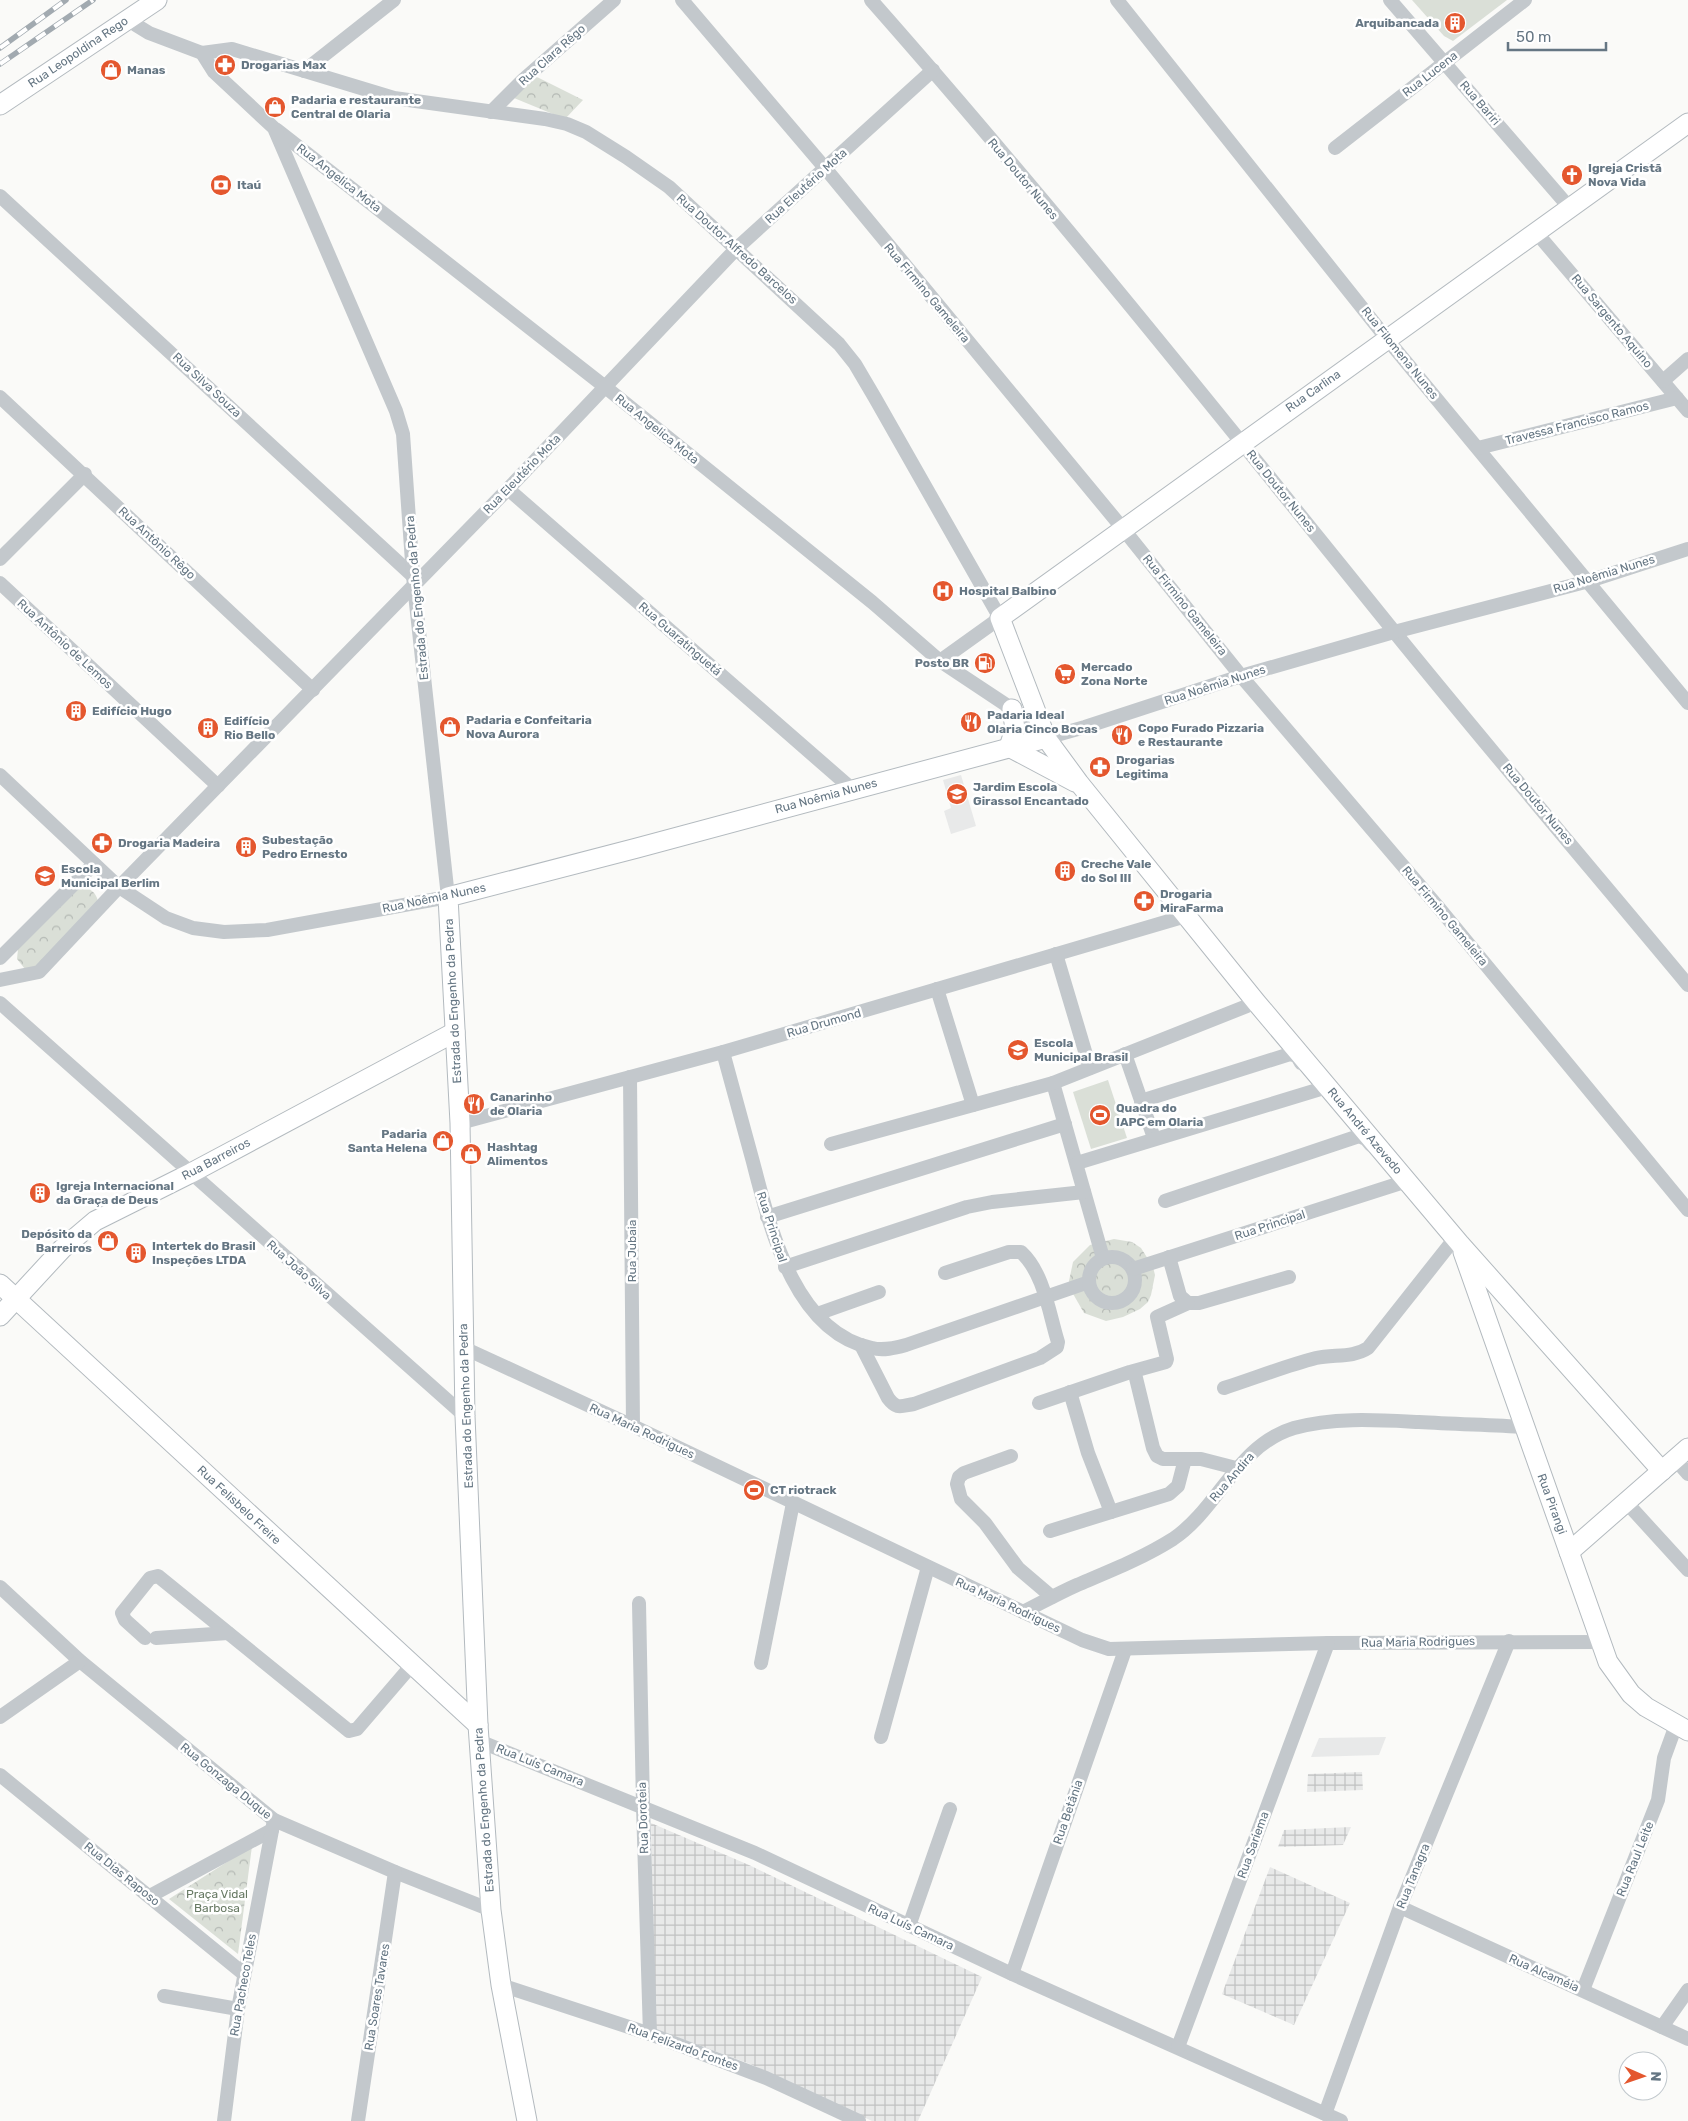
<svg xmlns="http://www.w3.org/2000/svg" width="1688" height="2121" viewBox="0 0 1688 2121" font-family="Rubik,sans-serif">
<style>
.built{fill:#e8e9e9}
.industrial{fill:url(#industrial-grid)}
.park{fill:url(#park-crowns)}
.pitch{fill:#dadfd7}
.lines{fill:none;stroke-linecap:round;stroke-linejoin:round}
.secondary-casing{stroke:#b3babf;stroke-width:21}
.street{stroke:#c3c8cc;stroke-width:14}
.secondary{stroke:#fff;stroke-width:19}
.rail-casing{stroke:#a2aab0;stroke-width:5.5}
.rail{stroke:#fff;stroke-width:4;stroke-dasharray:11;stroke-linecap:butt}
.labels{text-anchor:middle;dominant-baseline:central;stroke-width:5;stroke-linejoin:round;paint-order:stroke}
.poi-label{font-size:12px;font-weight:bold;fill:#657683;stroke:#fff;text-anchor:start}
.street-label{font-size:12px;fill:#657683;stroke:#fff}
.park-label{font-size:12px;fill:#687a64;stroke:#fff}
</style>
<defs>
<pattern id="industrial-grid" width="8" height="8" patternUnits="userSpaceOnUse" patternTransform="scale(1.25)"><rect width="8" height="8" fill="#e8e9e9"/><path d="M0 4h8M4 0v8" fill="none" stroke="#c0c1c2"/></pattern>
<pattern id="park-crowns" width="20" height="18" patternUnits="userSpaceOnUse" patternTransform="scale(1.25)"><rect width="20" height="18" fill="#dadfd7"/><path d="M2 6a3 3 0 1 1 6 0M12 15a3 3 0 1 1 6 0" fill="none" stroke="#b4b9b4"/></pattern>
</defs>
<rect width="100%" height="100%" fill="#fafaf8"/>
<g class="built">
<polygon points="961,775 976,826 951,834 944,811 951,808 943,780"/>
<polygon points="1386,1737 1379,1755 1311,1757 1319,1738"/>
</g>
<g class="industrial">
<polygon points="1362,1772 1363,1790 1307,1792 1308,1774"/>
<polygon points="651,1823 749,1865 982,1977 918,2121 872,2121 750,2064 655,2029"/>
<polygon points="1351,1827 1343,1845 1278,1847 1284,1830"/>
<polygon points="1270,1867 1350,1903 1294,2025 1222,1994"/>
</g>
<g class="park">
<polygon points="535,76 583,100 565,119 514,98"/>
<path d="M78,888C89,887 95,891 98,901L43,964L25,969L17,959L18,949Z"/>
<polygon points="1114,1239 1132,1242 1141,1248 1153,1267 1155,1275 1151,1295 1148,1302 1140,1309 1123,1317 1106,1321 1084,1313 1072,1292 1069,1281 1073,1262 1090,1245"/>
<polygon points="252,1846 238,1954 169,1899"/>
</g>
<g class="pitch">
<polygon points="1412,0 1507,0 1453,41 1444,36"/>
<polygon points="1108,1080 1127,1138 1091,1149 1073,1092"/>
</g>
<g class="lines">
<g class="secondary-casing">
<g id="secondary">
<polyline points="0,105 157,0"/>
<polyline points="1009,747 1075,782"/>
<polyline points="1009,747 1015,729 1012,709"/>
<polyline points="1463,1252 1608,1662 1631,1694 1646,1707 1688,1731"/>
<polyline points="0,1284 478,1725"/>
<polyline points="0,1316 62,1249 95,1221 191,1173 455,1032"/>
<polyline points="1662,1471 1460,1244 1256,1002 1079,783 1046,738 1000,618 1688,123"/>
<polyline points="1569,1552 1688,1448"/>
<polyline points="527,2121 501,1985 491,1910 478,1725 465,1416 460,1123 448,897 637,848 1046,738"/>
</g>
</g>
<g class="street">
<polyline points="682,0 825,168 1124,530 1241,676 1439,908 1688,1210"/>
<path d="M871,0C1051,204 1221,417 1392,629C1489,749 1589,866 1688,985"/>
<polyline points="1117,0 1387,339 1688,703"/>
<polyline points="1390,0 1569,207"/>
<polyline points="202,53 232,49 394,98 545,119 567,124 586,132 626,157 669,187 839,344 855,364 875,398 1000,618 940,661"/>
<polyline points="304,71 394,0"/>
<polyline points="491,112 523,80 614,0"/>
<polyline points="277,130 604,386 872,602 940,661 1041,728"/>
<polyline points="1335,148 1525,0"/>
<polyline points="0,196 413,576"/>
<polyline points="1535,231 1688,411"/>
<polyline points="1663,381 1688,359"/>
<polyline points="0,397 313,690"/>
<polyline points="1478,448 1677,398"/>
<polyline points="508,489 852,789"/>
<polyline points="0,559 85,474"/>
<polyline points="0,583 218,786"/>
<polyline points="1046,738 1085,727 1241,676 1394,632 1589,581 1688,549"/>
<polyline points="0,775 119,887 166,918 193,928 224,932 267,930 448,897 413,576 403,434 396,411 274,128 214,72 202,53 149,33 136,25 130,17"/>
<polyline points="1056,954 1090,1068"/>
<polyline points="0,958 94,864"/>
<polyline points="0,980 39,972 119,887 508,489 737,248 933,70"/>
<polyline points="937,989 973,1105"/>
<polyline points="0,1003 465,1416"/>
<path d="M723,1052C733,1089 743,1126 753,1162C770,1227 794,1332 872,1348C883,1351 895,1348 906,1345L1089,1282"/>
<polyline points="1125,1054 1154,1138"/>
<polyline points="630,1077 633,1426"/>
<polyline points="1053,1083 1103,1258"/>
<polyline points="1141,1101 1290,1054 1297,1056 1301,1063"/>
<polyline points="460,1123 723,1052 1186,916"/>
<polyline points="831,1144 1053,1083 1247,1006"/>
<polyline points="1077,1163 1327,1087"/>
<polyline points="1165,1201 1359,1136 1366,1139 1371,1145"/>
<polyline points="767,1217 1065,1124"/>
<circle cx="1112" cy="1280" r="23"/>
<polyline points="1169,1257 1180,1296 1188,1303 1199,1303 1289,1277"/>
<polyline points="785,1267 967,1207 992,1202 1084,1192"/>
<polyline points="1133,1269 1407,1181"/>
<polyline points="817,1314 879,1292"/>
<path d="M861,1345L888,1398C897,1410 901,1406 914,1404L1040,1358L1057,1347L1058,1342C1049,1313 1044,1273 1021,1252H1009L945,1273"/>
<polyline points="464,1348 633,1426 1082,1640 1109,1649 1328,1643 1600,1642"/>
<polyline points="1136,1378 1153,1448 1157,1456 1163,1459 1201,1459 1236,1468"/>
<path d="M1224,1388C1255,1378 1285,1366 1316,1358C1334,1354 1353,1358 1368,1348L1455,1238"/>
<polyline points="1070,1392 1088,1453 1111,1512"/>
<polyline points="1039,1403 1130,1372 1166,1362 1167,1359 1157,1317 1188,1303"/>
<polyline points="1011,1456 964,1473 959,1477 957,1484 961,1499 985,1523 1018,1568 1052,1597"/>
<polyline points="1675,1459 1688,1474"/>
<polyline points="1626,1502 1688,1570"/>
<polyline points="1050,1531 1169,1494 1178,1486 1185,1459"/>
<polyline points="0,1587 80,1661 274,1820 395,1872 491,1910"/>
<polyline points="639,1603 643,1806 650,2034"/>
<path d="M1023,1612C1041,1603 1059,1593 1077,1585C1110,1571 1143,1558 1173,1539C1219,1508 1237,1445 1294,1428C1334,1417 1378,1420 1419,1422C1454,1424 1489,1425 1525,1427"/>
<polyline points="145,1638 125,1620 122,1613 150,1578 158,1576 349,1731 357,1729 412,1665"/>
<polyline points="156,1638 228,1633"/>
<polyline points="761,1663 793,1503"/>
<polyline points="0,1717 80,1661"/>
<polyline points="881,1737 928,1567"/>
<polyline points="479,1741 755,1853 1012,1974 1341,2121"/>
<polyline points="0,1775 244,1974"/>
<polyline points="150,1896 272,1830"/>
<polyline points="1400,1907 1688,2039"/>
<polyline points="909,1926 950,1809"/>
<polyline points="1012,1974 1125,1650"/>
<polyline points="501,1985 650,2034 766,2078 859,2121"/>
<polyline points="1583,1990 1658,1800 1664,1758 1676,1725"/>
<polyline points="164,1996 238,2009"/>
<polyline points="1662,2027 1688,1990"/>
<polyline points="1178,2047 1328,1643"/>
<polyline points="1325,2114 1400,1907 1509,1641"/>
<polyline points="224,2121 238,2009 274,1820"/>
<polyline points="358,2121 395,1872"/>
</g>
<use href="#secondary" class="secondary"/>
<g class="rail-casing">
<g id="rail">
<polyline points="0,48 66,0"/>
<polyline points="0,64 93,0"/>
</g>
</g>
<use href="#rail" class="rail"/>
</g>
<defs>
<g id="building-disc" transform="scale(1.125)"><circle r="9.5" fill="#e4572e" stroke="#fff"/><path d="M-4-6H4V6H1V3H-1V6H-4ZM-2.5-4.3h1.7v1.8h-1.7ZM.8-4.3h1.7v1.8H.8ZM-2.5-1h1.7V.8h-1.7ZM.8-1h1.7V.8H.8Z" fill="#fff"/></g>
<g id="pharmacy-disc" transform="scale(1.125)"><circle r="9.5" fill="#e4572e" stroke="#fff"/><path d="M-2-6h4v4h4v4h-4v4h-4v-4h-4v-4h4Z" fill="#fff"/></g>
<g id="shop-disc" transform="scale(1.125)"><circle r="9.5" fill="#e4572e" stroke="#fff"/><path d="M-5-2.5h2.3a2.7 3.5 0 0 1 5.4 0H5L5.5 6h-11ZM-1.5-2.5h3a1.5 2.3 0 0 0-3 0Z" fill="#fff"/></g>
<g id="church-disc" transform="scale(1.125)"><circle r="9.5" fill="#e4572e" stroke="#fff"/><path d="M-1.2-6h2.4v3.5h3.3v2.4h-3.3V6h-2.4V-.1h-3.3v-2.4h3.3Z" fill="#fff"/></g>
<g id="bank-disc" transform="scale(1.125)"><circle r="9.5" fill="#e4572e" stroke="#fff"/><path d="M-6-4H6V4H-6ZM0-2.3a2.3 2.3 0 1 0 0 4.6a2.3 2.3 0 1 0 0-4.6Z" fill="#fff"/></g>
<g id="hospital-disc" transform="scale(1.125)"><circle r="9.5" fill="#e4572e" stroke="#fff"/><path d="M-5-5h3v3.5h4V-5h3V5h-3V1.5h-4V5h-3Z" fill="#fff"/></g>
<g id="fuel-disc" transform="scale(1.125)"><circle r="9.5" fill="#e4572e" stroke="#fff"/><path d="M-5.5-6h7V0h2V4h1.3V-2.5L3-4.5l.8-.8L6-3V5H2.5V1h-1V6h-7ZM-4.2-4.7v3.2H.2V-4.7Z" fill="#fff"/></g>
<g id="supermarket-disc" transform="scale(1.125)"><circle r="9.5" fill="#e4572e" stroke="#fff"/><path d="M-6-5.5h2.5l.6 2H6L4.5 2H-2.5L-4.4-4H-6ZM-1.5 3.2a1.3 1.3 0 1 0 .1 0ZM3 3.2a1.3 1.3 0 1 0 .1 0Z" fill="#fff"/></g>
<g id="restaurant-disc" transform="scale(1.125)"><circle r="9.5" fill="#e4572e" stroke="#fff"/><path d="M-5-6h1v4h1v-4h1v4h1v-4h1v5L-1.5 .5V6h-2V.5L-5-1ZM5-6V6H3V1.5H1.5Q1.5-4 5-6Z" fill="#fff"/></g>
<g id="school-disc" transform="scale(1.125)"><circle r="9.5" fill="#e4572e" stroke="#fff"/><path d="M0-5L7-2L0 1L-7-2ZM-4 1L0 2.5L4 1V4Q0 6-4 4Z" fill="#fff"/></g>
<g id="stadium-disc" transform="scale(1.125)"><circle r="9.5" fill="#e4572e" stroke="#fff"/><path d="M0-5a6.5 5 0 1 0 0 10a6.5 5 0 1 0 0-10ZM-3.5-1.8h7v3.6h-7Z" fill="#fff"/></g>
</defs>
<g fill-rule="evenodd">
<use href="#building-disc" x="1455" y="23"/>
<use href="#pharmacy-disc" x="225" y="65"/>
<use href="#shop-disc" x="111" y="70"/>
<use href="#shop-disc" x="275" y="107"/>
<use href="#church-disc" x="1572" y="175"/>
<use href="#bank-disc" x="221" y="185"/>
<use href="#hospital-disc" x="943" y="591"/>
<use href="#fuel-disc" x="985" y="663"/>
<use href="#supermarket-disc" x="1065" y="674"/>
<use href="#building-disc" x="76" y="711"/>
<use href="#restaurant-disc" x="971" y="722"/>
<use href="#shop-disc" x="450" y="727"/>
<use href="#building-disc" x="208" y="728"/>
<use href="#restaurant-disc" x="1122" y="735"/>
<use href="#pharmacy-disc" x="1100" y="767"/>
<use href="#school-disc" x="957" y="794"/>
<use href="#pharmacy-disc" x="102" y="843"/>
<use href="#building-disc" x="246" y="847"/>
<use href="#building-disc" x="1065" y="871"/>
<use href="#school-disc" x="45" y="876"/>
<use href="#pharmacy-disc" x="1144" y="901"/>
<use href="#school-disc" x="1018" y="1050"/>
<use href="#restaurant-disc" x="474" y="1104"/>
<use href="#stadium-disc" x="1100" y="1115"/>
<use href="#shop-disc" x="443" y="1141"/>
<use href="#shop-disc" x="471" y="1154"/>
<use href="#building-disc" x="40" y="1193"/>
<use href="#shop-disc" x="108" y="1241"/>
<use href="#building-disc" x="136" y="1253"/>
<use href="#stadium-disc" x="754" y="1490"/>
</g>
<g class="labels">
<g class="poi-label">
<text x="1439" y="23" text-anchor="end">Arquibancada</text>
<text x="241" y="65">Drogarias Max</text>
<text x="127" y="70">Manas</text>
<text x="291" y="100">Padaria e restaurante<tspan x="291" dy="14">Central de Olaria</tspan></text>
<text x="1588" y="168">Igreja Cristã<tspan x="1588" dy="14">Nova Vida</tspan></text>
<text x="237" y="185">Itaú</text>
<text x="959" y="591">Hospital Balbino</text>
<text x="969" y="663" text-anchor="end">Posto BR</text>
<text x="1081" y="667">Mercado<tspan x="1081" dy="14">Zona Norte</tspan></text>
<text x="92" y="711">Edifício Hugo</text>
<text x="987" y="715">Padaria Ideal<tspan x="987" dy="14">Olaria Cinco Bocas</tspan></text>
<text x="466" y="720">Padaria e Confeitaria<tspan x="466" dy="14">Nova Aurora</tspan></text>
<text x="224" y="721">Edifício<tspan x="224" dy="14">Rio Bello</tspan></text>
<text x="1138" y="728">Copo Furado Pizzaria<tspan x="1138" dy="14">e Restaurante</tspan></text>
<text x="1116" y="760">Drogarias<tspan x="1116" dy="14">Legitima</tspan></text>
<text x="973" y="787">Jardim Escola<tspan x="973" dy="14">Girassol Encantado</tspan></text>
<text x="262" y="840">Subestação<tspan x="262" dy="14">Pedro Ernesto</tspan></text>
<text x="118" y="843">Drogaria Madeira</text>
<text x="1081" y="864">Creche Vale<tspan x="1081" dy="14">do Sol III</tspan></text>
<text x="61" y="869">Escola<tspan x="61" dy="14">Municipal Berlim</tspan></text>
<text x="1160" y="894">Drogaria<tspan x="1160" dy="14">MiraFarma</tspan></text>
<text x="1034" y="1043">Escola<tspan x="1034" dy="14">Municipal Brasil</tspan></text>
<text x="490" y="1097">Canarinho<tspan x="490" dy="14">de Olaria</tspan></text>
<text x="1116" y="1108">Quadra do<tspan x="1116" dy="14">IAPC em Olaria</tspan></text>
<text x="427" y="1134" text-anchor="end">Padaria<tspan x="427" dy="14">Santa Helena</tspan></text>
<text x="487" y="1147">Hashtag<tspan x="487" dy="14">Alimentos</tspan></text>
<text x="56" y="1186">Igreja Internacional<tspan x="56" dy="14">da Graça de Deus</tspan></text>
<text x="92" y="1234" text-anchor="end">Depósito da<tspan x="92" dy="14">Barreiros</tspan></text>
<text x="152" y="1246">Intertek do Brasil<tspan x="152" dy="14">Inspeções LTDA</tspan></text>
<text x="770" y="1490">CT riotrack</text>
</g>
<g class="street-label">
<text transform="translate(78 52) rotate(-34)">Rua Leopoldina Rego</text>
<text transform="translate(552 55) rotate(-42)">Rua Clara Rêgo</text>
<text transform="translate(1430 74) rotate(-38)">Rua Lucena</text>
<text transform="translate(1480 103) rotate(49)">Rua Bariri</text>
<text transform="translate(339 178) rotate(38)">Rua Angelica Mota</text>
<text transform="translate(1023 179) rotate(50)">Rua Doutor Nunes</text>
<text transform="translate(806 186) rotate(-42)">Rua Eleutério Mota</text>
<text transform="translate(737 249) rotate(42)">Rua Doutor Alfredo Barcelos</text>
<text transform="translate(927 293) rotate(50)">Rua Firmino Gameleira</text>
<text transform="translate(1612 321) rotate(50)">Rua Sargento Aquino</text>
<text transform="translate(1400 353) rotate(51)">Rua Filomena Nunes</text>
<text transform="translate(207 385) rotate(43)">Rua Silva Souza</text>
<text transform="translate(1313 391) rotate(-35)">Rua Carlina</text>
<text transform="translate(1577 423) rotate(-14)">Travessa Francisco Ramos</text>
<text transform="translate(657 429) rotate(39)">Rua Angelica Mota</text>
<text transform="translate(522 474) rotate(-46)">Rua Eleutério Mota</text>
<text transform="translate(1281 491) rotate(51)">Rua Doutor Nunes</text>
<text transform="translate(157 543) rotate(43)">Rua Antônio Rêgo</text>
<text transform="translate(1604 574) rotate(-17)">Rua Noêmia Nunes</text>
<text transform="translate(417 598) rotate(-95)">Estrada do Engenho da Pedra</text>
<text transform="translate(1185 605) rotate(51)">Rua Firmino Gameleira</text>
<text transform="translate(680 639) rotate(41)">Rua Guaratinguetá</text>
<text transform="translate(65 644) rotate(43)">Rua Antônio de Lemos</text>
<text transform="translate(1215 685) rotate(-18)">Rua Noêmia Nunes</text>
<text transform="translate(826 796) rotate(-15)">Rua Noêmia Nunes</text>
<text transform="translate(1538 804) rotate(50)">Rua Doutor Nunes</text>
<text transform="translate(434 898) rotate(-12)">Rua Noêmia Nunes</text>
<text transform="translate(1445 916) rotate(50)">Rua Firmino Gameleira</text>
<text transform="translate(453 1001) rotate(-93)">Estrada do Engenho da Pedra</text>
<text transform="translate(824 1023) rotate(-16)">Rua Drumond</text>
<text transform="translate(1365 1131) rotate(50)">Rua André Azevedo</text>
<text transform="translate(216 1159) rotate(-28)">Rua Barreiros</text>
<text transform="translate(1270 1225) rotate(-18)">Rua Principal</text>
<text transform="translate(772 1227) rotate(72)">Rua Principal</text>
<text transform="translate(632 1251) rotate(-90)">Rua Jubaia</text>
<text transform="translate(299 1270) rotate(42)">Rua João Silva</text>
<text transform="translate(466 1406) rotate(-92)">Estrada do Engenho da Pedra</text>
<text transform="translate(642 1431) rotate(25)">Rua Maria Rodrigues</text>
<text transform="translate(1232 1477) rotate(-49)">Rua Andira</text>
<text transform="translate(1552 1504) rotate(70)">Rua Pirangi</text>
<text transform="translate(239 1505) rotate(43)">Rua Felisbelo Freire</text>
<text transform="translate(1008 1605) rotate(25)">Rua Maria Rodrigues</text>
<text transform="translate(1418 1642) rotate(-1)">Rua Maria Rodrigues</text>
<text transform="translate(540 1765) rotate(22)">Rua Luís Camara</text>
<text transform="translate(226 1781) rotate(39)">Rua Gonzaga Duque</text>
<text transform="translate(484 1810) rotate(-94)">Estrada do Engenho da Pedra</text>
<text transform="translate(1068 1812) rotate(-71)">Rua Betânia</text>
<text transform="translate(643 1818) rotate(-92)">Rua Doroteia</text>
<text transform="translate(1253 1845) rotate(-70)">Rua Sariema</text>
<text transform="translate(1635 1859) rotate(-68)">Rua Raul Leite</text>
<text transform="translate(122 1874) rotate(39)">Rua Dias Raposo</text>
<text transform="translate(1413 1876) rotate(-68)">Rua Tanagra</text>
<text transform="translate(911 1927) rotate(25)">Rua Luís Camara</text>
<text transform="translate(1544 1973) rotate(24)">Rua Alcaméia</text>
<text transform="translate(243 1985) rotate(-80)">Rua Pacheco Teles</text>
<text transform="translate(377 1997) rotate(-81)">Rua Soares Tavares</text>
<text transform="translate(683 2047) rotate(20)">Rua Felizardo Fontes</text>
</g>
<g class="park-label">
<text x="217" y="1894">Praça Vidal<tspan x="217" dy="14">Barbosa</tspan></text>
</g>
</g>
<g transform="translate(1643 2076) rotate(92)"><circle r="24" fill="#ffffff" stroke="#c1c8cd"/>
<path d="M0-4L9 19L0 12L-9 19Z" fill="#e4572e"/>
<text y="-8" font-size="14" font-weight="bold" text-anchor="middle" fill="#657683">N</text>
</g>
<path d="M1508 42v8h98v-8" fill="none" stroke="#657683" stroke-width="2.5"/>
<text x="1516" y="42" font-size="15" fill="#657683" stroke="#ffffff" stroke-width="4" paint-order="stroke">50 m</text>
</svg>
